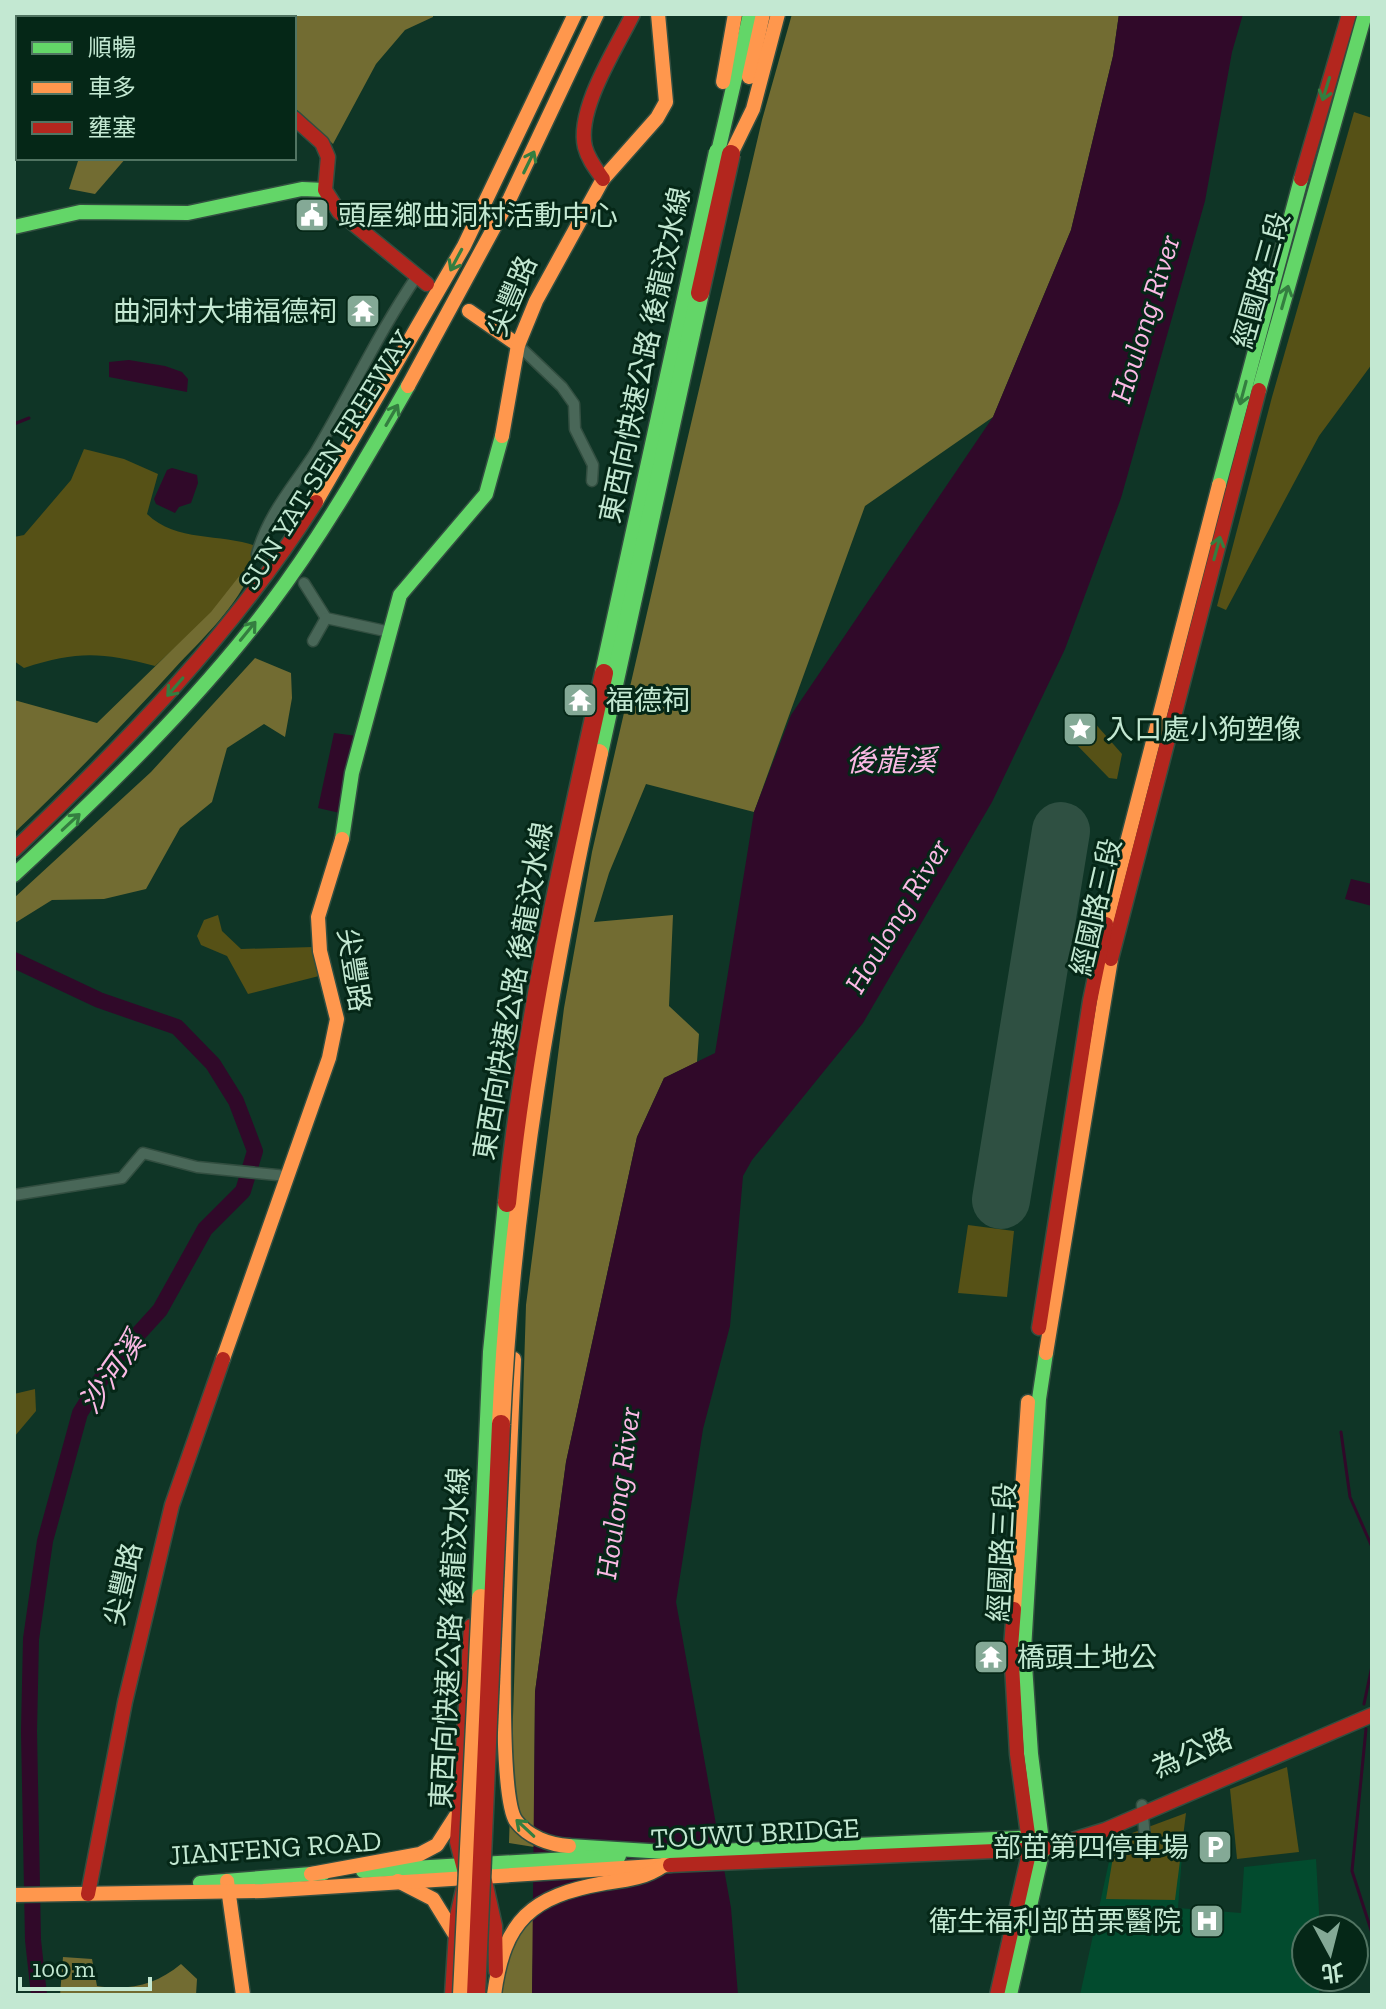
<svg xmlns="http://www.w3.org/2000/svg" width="1386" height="2009" viewBox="0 0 1386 2009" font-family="'Zilla Slab','Noto Sans TC',serif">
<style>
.built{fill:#024b2e}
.green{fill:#565116}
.forest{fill:#726c32}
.water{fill:#300929}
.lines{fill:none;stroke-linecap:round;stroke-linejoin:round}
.stream{stroke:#300929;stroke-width:3}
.river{stroke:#300929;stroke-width:16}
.runway{stroke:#2f5042;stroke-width:58}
.street-casing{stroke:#324e40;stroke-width:13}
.fast-casing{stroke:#324e40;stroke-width:17}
.slow-casing{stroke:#324e40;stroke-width:17}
.jam-casing{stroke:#324e40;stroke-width:17}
.street{stroke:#496758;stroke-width:10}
.fast{stroke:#63d668;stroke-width:14}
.slow{stroke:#ff974d;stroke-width:14}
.jam{stroke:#b3261e;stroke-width:14}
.fast-bridge-casing{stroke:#324e40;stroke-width:21;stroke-linecap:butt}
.slow-bridge-casing{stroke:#324e40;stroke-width:21;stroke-linecap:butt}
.jam-bridge-casing{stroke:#324e40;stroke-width:21;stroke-linecap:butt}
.fast-bridge{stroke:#63d668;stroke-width:18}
.slow-bridge{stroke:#ff974d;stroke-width:18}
.jam-bridge{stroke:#b3261e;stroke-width:18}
.oneway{stroke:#347e40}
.labels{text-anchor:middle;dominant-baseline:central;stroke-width:6;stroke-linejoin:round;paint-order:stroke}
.poi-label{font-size:28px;fill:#c3e8d2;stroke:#052717;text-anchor:start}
.street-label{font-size:28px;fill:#c3e8d2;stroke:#052717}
.water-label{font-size:30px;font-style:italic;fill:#fbb9e5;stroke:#052717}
</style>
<rect width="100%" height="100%" fill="#0f3526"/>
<polygon class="built" points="1154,1843 1183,1843 1178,1908 1241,1913 1244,1867 1316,1859 1320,1929 1306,1929 1306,1977 1320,1977 1319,1995 1080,1995 1110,1857 1140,1859"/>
<g class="green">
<polygon points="1354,112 1372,118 1372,364 1319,436 1226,610 1217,606 1272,397"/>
<path d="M84,449L124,459L158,474L147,514C178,544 224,532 261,548L247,582L155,666C100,652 78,651 24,668L14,661V537L24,535L71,480Z"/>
<polygon points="1092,720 1122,754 1117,779 1109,778 1074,742 1073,736"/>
<polygon points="218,915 222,931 241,949 313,947 319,976 248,994 227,956 201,945 197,936 204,920"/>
<polygon points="968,1225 1014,1231 1007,1297 958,1293"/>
<polygon points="35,1389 36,1411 14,1437 14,1394"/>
<polygon points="1287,1767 1299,1852 1237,1859 1230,1789"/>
<polygon points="1186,1813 1175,1900 1106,1899 1116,1839"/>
</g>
<g class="forest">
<polygon points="14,14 178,14 179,18 18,18 18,115 14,122"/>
<polygon points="194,14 433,14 433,17 405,30 376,64 333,144 294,107 294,18 188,18"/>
<polygon points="792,14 1119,14 1113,56 1071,230 993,417 865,506 754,812 646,784 609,873 594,922 673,915 669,1006 699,1034 697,1062 664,1078 637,1137 566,1462 535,1692 534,1847 509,1843 526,1305 564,1008 592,852 664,539 762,120"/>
<polygon points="79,158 126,158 95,194 69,189"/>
<path d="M248,565L253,567C238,606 202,639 174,669C122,726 70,780 14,833V700L97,723L211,612Z"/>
<polygon points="255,658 291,673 292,698 285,737 264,724 227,748 212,802 180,828 146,889 104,899 52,900 15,923 14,898 151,772"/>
<path d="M534,1914L532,1995H501C502,1966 512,1933 534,1914Z"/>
<path d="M63,1957L92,1959L97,1986C129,1991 156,1985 181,1964L197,1979L196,1995H60Z"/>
</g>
<g class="water">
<polygon points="1119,14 1243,14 1232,52 1205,201 1121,498 1065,649 992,802 863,1023 752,1160 743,1176 730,1326 703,1429 676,1602 731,1908 738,1995 532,1995 535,1692 566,1462 637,1137 664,1078 715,1053 754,812 791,715 993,417 1071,230 1113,56"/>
<polygon points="129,360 165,366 182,372 188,379 187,392 109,377 109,362"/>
<polygon points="172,468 197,475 198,483 191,503 179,507 175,513 156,504 154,499 167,470"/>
<polygon points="334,733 357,736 343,785 340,813 318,808"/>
<polygon points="1351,879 1372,884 1372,906 1345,899"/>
</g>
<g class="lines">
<g class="stream">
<polyline points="14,424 29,418"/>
<polyline points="1341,1432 1350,1497 1372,1547"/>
<polyline points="1364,1704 1372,1666"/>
<polyline points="1366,1729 1352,1871 1372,1933"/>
</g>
<polyline class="river" points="14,960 99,1000 177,1027 213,1064 236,1101 255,1151 243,1191 205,1229 160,1310 110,1365 80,1413 45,1541 31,1639 29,1731 33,1940 39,1995"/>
<polyline class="runway" points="1001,1200 1061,831"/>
<g class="street-casing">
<g id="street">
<polyline points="518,345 562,387 574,404 575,429 593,465 592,481"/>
<path d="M264,558L257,554C268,514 293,487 315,453C350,395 378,333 417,276"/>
<polyline points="304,583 326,618 390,632"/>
<polyline points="313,641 326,618"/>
<polyline points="14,1195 122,1178 143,1153 197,1167 287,1176"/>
<polyline points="1142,1805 1146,1849"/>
</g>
</g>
<g class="fast-casing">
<g id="fast">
<polyline points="718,152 750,14"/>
<polyline points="14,227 80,212 188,213 302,189 325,190"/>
<polyline points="1259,390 1365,14"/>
<polyline points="1219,485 1301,179"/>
<polyline points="342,839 352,773 400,595 486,494 502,436"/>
<path d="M14,875C104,791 194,705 269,606C321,537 365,461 408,386"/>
<polyline points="569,1846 681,1853"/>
<polyline points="671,1853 1039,1837"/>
<polyline points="363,1871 619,1856"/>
<polyline points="200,1883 324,1873"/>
<polyline points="1010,1995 1043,1849 1031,1754 1024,1650 1039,1399 1046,1353"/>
</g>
</g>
<g class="slow-casing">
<g id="slow">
<polyline points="118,14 121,18"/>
<polyline points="749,77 763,14"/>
<polyline points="723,82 735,14"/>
<polyline points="731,154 753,109 778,14"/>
<polyline points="469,311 518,345"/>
<polyline points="408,386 510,198 597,14"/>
<polyline points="502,436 518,345 536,301 603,179 657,118 666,102 658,14"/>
<polyline points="316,502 464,246 575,14"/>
<polyline points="1106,924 1219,485"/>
<polyline points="1046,1353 1111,959"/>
<polyline points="223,1359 329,1058 337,1019 320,951 318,917 342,839"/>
<path d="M514,1359C512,1424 491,1788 516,1821C528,1837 550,1845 569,1846"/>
<polyline points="1014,1609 1028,1402"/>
<polyline points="311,1874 420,1854 437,1845 457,1814"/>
<polyline points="227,1881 243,1995"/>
<polyline points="398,1881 433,1899 454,1933"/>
<polyline points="14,1895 263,1891 670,1865"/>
<path d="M494,1995C504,1920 531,1896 605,1883C627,1880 646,1878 664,1865"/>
</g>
</g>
<g class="jam-casing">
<g id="jam">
<polyline points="294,118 322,143 328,157 325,190 339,212 427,284"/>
<path d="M603,179C596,169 588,159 585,147C576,109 617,47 633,14"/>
<polyline points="1301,179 1349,14"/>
<path d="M14,850C126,743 233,633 316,502"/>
<polyline points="1111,959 1259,390"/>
<polyline points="1039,1328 1090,1001 1106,924"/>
<polyline points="670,1865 1043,1849 1105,1830 1372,1715"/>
<polyline points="485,1881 495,1926 496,1971"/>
<polyline points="88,1894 125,1702 172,1505 223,1359"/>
<polyline points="452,1995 457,1916 466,1877 457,1842 471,1626"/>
<polyline points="997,1995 1030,1849 1017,1754 1011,1647 1014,1609"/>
</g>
</g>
<use href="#street" class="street"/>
<use href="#fast" class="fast"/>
<use href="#slow" class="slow"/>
<use href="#jam" class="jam"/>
<g class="fast-bridge-casing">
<g id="fast-bridge">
<polyline points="604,673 718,152"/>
<polyline points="599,753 700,293"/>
<polyline points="481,1598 492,1352 507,1203"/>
</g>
</g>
<g class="slow-bridge-casing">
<g id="slow-bridge">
<path d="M501,1424C511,1198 551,973 599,753"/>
<polyline points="462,1995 481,1598"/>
</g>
</g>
<g class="jam-bridge-casing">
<g id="jam-bridge">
<polyline points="700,293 731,154"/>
<path d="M507,1203C525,1024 565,848 604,673"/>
<polyline points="476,1995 501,1424"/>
</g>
</g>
<use href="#fast-bridge" class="fast-bridge"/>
<use href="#slow-bridge" class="slow-bridge"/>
<use href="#jam-bridge" class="jam-bridge"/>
</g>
<defs><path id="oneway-shaft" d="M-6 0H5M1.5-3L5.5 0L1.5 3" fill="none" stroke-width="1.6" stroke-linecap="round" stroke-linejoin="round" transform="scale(2)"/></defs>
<g class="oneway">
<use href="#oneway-shaft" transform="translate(1326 89) rotate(107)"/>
<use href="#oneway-shaft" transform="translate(529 162) rotate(-64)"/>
<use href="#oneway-shaft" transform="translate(456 260) rotate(118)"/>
<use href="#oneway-shaft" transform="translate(1285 297) rotate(-74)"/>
<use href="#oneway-shaft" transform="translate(1243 393) rotate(105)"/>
<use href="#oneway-shaft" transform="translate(392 415) rotate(-60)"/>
<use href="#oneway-shaft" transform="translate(1217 548) rotate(-75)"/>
<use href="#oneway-shaft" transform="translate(248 631) rotate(-51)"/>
<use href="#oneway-shaft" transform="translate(175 687) rotate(131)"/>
<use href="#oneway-shaft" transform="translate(71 822) rotate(-43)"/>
<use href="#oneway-shaft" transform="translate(525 1828) rotate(-137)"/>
</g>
<defs>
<g id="civic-square" transform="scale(1.8)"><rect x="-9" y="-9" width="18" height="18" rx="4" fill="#84a996" stroke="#052717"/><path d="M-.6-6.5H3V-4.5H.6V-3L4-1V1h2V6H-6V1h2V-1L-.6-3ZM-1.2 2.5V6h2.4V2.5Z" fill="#fff"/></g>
<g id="temple-square" transform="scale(1.8)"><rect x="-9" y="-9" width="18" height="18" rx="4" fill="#84a996" stroke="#052717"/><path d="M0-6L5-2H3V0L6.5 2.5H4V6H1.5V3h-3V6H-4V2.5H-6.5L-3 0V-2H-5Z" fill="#fff"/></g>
<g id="sight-square" transform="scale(1.8)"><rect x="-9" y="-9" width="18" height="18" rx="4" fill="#84a996" stroke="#052717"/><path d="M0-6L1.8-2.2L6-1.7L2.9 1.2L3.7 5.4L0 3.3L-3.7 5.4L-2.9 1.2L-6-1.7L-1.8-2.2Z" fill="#fff"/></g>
<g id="parking-square" transform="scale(1.8)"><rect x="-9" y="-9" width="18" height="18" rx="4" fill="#84a996" stroke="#052717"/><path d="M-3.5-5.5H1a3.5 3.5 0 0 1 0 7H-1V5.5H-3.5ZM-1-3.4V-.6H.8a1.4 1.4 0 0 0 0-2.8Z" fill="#fff"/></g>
<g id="hospital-square" transform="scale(1.8)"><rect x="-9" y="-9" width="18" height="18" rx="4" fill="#84a996" stroke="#052717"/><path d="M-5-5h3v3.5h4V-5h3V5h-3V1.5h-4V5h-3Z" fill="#fff"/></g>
</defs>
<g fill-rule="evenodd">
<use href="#civic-square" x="312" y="215"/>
<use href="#temple-square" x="363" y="311"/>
<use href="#temple-square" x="580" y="700"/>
<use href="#sight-square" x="1080" y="729"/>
<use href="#temple-square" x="991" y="1657"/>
<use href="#parking-square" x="1215" y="1847"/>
<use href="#hospital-square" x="1207" y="1921"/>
</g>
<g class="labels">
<g class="poi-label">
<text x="338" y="215">頭屋鄉曲洞村活動中心</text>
<text x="337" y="311" text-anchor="end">曲洞村大埔福德祠</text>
<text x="606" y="700">福德祠</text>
<text x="1106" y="729">入口處小狗塑像</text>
<text x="1017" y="1657">橋頭土地公</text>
<text x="1189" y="1847" text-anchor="end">部苗第四停車場</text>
<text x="1181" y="1921" text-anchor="end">衛生福利部苗栗醫院</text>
</g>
<g class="street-label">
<text transform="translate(1261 280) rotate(-74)">經國路三段</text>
<text transform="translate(512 296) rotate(-67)">尖豐路</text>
<text transform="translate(645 355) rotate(-78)">東西向快速公路 後龍汶水線</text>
<text transform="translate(326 460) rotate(-58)">SUN YAT-SEN FREEWAY</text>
<text transform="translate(1096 907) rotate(-77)">經國路三段</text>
<text transform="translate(354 970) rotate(81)">尖豐路</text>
<text transform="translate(513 991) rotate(-80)">東西向快速公路 後龍汶水線</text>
<text transform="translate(1002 1552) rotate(-87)">經國路三段</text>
<text transform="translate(123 1584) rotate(-77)">尖豐路</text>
<text transform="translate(450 1638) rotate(-87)">東西向快速公路 後龍汶水線</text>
<text transform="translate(1192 1753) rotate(-23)">為公路</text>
<text transform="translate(755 1833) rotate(-3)">TOUWU BRIDGE</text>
<text transform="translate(275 1848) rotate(-4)">JIANFENG ROAD</text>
</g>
<g class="water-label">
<text transform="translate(1145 319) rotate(-73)">Houlong River</text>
<text x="891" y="761">後龍溪</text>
<text transform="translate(897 916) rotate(-59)">Houlong River</text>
<text transform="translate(112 1373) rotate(-55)">沙河溪</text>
<text transform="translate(618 1493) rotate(-82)">Houlong River</text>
</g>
</g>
<rect width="1386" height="2009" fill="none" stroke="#c3e8d2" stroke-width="32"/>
<rect x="16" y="16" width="280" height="144" fill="#052717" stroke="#517462" stroke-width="2"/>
<rect x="32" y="42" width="40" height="12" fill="#63d668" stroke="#517462" stroke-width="2"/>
<text x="88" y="56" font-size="24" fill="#c3e8d2">順暢</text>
<rect x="32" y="82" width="40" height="12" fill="#ff974d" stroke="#517462" stroke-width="2"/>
<text x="88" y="96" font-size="24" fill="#c3e8d2">車多</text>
<rect x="32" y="122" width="40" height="12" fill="#b3261e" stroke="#517462" stroke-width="2"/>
<text x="88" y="136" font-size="24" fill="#c3e8d2">壅塞</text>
<g transform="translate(1330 1953) rotate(173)"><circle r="38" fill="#052717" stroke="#517462" stroke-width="2"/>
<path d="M0-6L14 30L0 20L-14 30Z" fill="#84a996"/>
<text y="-12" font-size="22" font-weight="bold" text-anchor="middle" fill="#c3e8d2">北</text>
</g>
<path d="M20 1977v12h130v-12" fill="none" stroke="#c3e8d2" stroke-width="4"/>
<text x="32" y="1977" font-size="24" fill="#c3e8d2" stroke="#052717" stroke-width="6" paint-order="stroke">100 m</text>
</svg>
